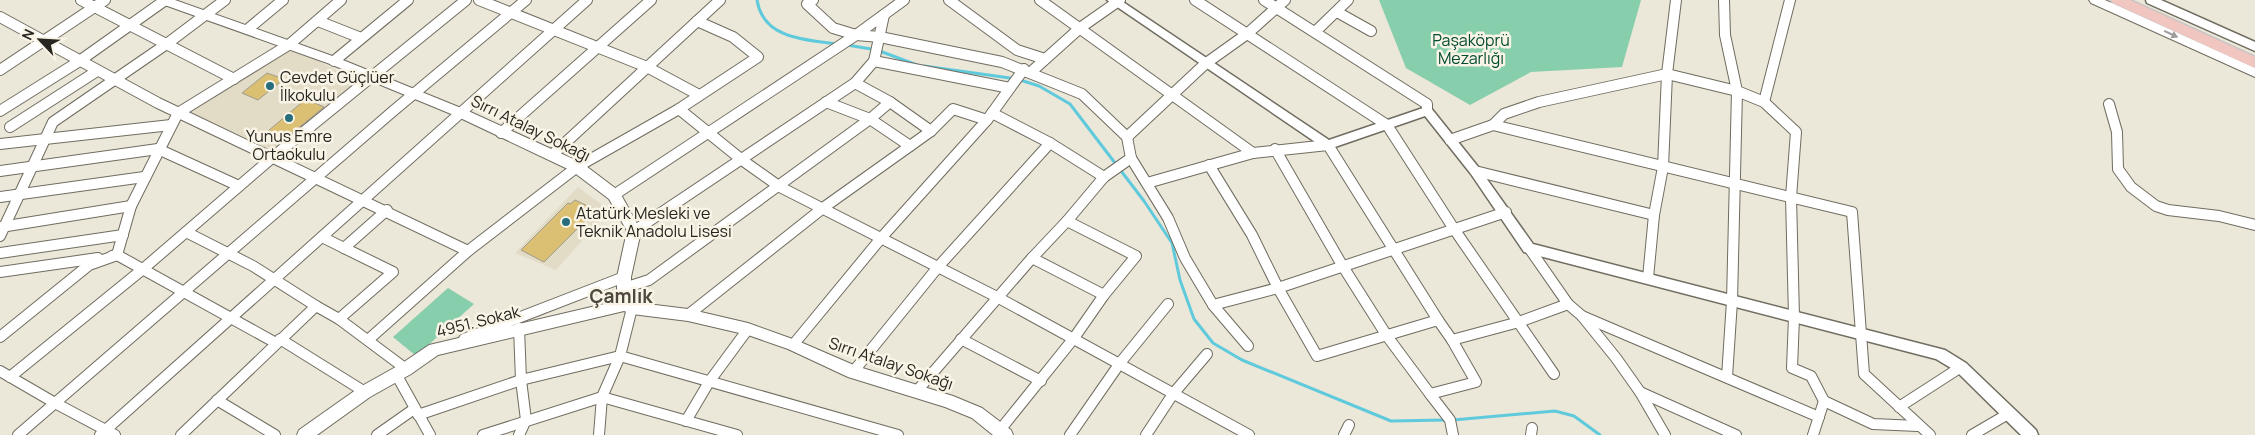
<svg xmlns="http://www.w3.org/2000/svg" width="2255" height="435" viewBox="0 0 2255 435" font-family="Manrope,sans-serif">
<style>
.built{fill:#e2dbc6}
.green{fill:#87ceac}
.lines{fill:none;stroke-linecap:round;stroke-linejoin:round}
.stream{stroke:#60cadd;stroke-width:3}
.building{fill:#dbc073;stroke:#9f9b8e}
.minor-casing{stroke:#706c60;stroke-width:12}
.tertiary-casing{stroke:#706c60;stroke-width:3}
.secondary-casing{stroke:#706c60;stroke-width:2}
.trunk-casing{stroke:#c7c6c5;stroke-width:3}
.minor{stroke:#fff;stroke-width:10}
.tertiary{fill:#fff;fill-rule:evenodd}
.secondary{fill:#fff;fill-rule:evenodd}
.trunk{fill:#f2c6c0;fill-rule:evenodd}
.oneway{fill:#9e9d9b}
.poi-dot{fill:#276d7c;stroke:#f9f4e6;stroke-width:2}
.labels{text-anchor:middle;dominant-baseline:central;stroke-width:5;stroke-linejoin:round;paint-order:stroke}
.park-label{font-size:16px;fill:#024b32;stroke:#f9f4e6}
.poi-label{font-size:16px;fill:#272520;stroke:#f9f4e6;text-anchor:start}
.street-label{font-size:16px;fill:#272520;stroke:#f9f4e6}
.quarter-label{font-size:19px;font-weight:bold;fill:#4c483d;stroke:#f9f4e6}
</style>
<rect width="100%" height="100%" fill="#ebe7d9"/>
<g class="built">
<polygon points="289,46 359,82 272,154 183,112"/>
<polygon points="578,187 609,210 556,270 515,253"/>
</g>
<g class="green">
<polygon points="1379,0 1641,0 1622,67 1531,72 1470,105 1406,68"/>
<polygon points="448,288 474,304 416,356 393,337"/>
</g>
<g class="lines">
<g class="stream">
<path d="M757,0C763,39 806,40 838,44"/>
<polyline points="847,45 877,50 917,65"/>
<polyline points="924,66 1017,79 1039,86 1070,104 1144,201 1172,243 1180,280 1194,319 1213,343 1242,360 1391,421 1446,420"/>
<polyline points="1453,420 1555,411 1574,416 1600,435"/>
</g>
</g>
<g class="building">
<polygon points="267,73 284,79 258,100 242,93"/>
<polygon points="306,99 324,107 285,139 268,131"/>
<polygon points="575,200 596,210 544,262 521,250 568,203 570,204"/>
</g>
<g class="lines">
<g class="minor-casing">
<g id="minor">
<polyline points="81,0 234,79"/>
<polyline points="479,0 647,67 699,95"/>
<polyline points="813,0 807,4 833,28 856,35 880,37 1002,62 1082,94 1127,137 1131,158 1168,218 1185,258 1213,305 1278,288 1506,212"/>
<polyline points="949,0 1017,50 1045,59"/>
<polyline points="1040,0 1253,153"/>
<polyline points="1195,0 1387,125 1454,229 1554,374"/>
<polyline points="1264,0 1427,104 1427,111"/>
<polyline points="1724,0 1725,35 1737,91 1764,102 1796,132 1791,197 1794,317 1792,368 1811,376 1824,401 1873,424 1918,426"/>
<polyline points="1337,12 1371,31"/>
<polyline points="0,17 158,103 468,251"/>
<polyline points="318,21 361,38"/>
<polyline points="248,29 283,0"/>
<polyline points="1316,31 1348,0"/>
<polyline points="334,61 408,0"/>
<polyline points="0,70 105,0"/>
<polyline points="1031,72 1080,28 1120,0"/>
<polyline points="855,83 890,102 931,131"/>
<polyline points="1010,88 1024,69"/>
<polyline points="826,102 870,119 890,102"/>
<polyline points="1764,102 1790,0"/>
<polyline points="2109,104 2117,132 2118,169 2131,187 2156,206 2168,210 2219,216 2255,225"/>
<polyline points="679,109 742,160 780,187 997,297 1249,435"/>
<polyline points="0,111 78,62 164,1"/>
<polyline points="992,113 1050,143"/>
<polyline points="1493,125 1504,114 1539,102 1667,74 1737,91 1732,301 1727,377"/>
<polyline points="10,127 97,71"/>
<polyline points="501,133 651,0"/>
<polyline points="1127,137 1205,64 1247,34 1285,0"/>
<polyline points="1450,140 1493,125 1852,212 1864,374 1930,435"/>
<polyline points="0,144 171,125"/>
<polyline points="1275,149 1342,265 1387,336 1430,394 1476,382 1452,340"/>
<polyline points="552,155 720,0"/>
<polyline points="1209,165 1252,235 1278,288 1317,356 1438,320 1452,340 1519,322 1568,304"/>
<polyline points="0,171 158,149 239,186"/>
<polyline points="1475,171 1654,215"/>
<polyline points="1147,183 1253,153 1328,145 1438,320"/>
<polyline points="614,195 856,35 904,0"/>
<polyline points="0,197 144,177"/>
<polyline points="1067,221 1032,258 1104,295"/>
<polyline points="1,227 131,206"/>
<polyline points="634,231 855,83 874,61"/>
<polyline points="0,236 53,122 168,43 225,0"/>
<polyline points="322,237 344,248 387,210"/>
<polyline points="1529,248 1568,304 1582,316 1616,358 1640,392 1665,435"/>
<polyline points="0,253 123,235"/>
<polyline points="112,256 117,255 276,343"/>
<polyline points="0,272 98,258"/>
<polyline points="1648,278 1654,215 1663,167 1667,74 1676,0"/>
<polyline points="624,288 649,280 870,119 910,146 931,131 953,109 987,120"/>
<polyline points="1213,305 1248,346"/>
<polyline points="316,306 339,319 406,369"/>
<polyline points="688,315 823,208 910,146"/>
<polyline points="1582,316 1819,417"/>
<polyline points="339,319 393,272 344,248"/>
<polyline points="519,328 521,380 526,420 519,435"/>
<polyline points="0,337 89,265 117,255 131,206 178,113 290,44 341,0"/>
<polyline points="280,339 365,392"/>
<polyline points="464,339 624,277"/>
<polyline points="961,339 1041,381"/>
<polyline points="368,340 468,251 577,167 679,109 758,57 733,37 697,21"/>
<polyline points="793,345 882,237 987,120 1010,88 874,61 884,15"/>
<polyline points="0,371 55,403 18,435"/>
<polyline points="853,372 938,267 1050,143 1104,177"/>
<polyline points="396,374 430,435"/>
<polyline points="10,377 143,269 273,157 466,0"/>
<polyline points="916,392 1032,258"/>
<polyline points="1640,392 1736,435"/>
<polyline points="1430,394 1450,420 1453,435"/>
<polyline points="217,400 275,435"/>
<polyline points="1899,407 1961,367"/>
<polyline points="418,415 521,380 620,356 898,435"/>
<polyline points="686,421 709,382 748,329"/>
<polyline points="1000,430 1074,338 1104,295 1136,256 1067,221 1104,177 1131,158"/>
<polyline points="100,435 587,0"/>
<polyline points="115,435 55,403 392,112 526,0"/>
<polyline points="181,435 316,306 253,266 186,232"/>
<polyline points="377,435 414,409"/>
<polyline points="483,435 602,397 737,435"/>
<polyline points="599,435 602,397 620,356 632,308"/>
<polyline points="1070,435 1120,363 1168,304"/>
<polyline points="1146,435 1173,394 1207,354"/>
<polyline points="1344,435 1349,425"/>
<polyline points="1531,435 1532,428"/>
<polyline points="1813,435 1824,401"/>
<polyline points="1972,435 2008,414"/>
</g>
</g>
<g class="tertiary-casing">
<g id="tertiary">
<polygon points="1107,0 1120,0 1329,140 1423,108 1431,108 1479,168 1533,244 1945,350 1966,363 2036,430 2038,435 2021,435 1956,371 1936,359 1524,252 1471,174 1425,116 1332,148 1324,148"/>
<polygon points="2146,0 2161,0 2255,42 2255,51 2147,3"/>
</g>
</g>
<g class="secondary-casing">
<g id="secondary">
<polygon points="157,0 175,0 338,58 466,110 582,163 619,191 641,231 631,277 631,302 688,309 748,323 798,341 856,366 953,396 982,408 1011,430 1013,435 993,435 972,418 945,407 848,377 788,349 748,335 688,321 632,314 624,311 438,355 411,374 370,397 317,435 297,435 299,430 360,387 401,364 429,345 617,301 617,277 627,231 609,199 572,171 456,116 330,64 159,3"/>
<polygon points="2089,0 2105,0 2255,68 2255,77 2091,3"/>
</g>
</g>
<g class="trunk-casing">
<polygon id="trunk" points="2111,0 2130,0 2255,57 2255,68 2113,3"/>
</g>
<use href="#minor" class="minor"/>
<use href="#tertiary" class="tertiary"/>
<use href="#secondary" class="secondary"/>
<use href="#trunk" class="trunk"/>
</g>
<defs><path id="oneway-solid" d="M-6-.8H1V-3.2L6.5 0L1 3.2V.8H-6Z" transform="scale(1.25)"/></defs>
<use class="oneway" href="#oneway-solid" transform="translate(2171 34) rotate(25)"/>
<g class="poi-dot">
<circle cx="270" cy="86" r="5"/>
<circle cx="289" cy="118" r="5"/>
<circle cx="566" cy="222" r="5"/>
</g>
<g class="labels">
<g class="park-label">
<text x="1471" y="40">Paşaköprü<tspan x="1471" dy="18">Mezarlığı</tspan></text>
</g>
<g class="poi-label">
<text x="280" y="77">Cevdet Güçlüer<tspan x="280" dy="18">İlkokulu</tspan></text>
<text x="289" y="136" text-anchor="middle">Yunus Emre<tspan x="289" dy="18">Ortaokulu</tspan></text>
<text x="576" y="213">Atatürk Mesleki ve<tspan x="576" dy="18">Teknik Anadolu Lisesi</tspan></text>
</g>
<g class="street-label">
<text transform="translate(531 128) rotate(26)">Sırrı Atalay Sokağı</text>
<text transform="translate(478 321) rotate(-14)">4951. Sokak</text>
<text transform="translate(891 363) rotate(19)">Sırrı Atalay Sokağı</text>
</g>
<g class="quarter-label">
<text x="621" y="296">Çamlık</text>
</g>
</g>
<g transform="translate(40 40) rotate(295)" stroke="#f9f4e6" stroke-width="4" paint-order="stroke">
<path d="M0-4L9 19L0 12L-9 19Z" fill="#272520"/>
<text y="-8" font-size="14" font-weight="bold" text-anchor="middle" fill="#272520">N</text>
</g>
</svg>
